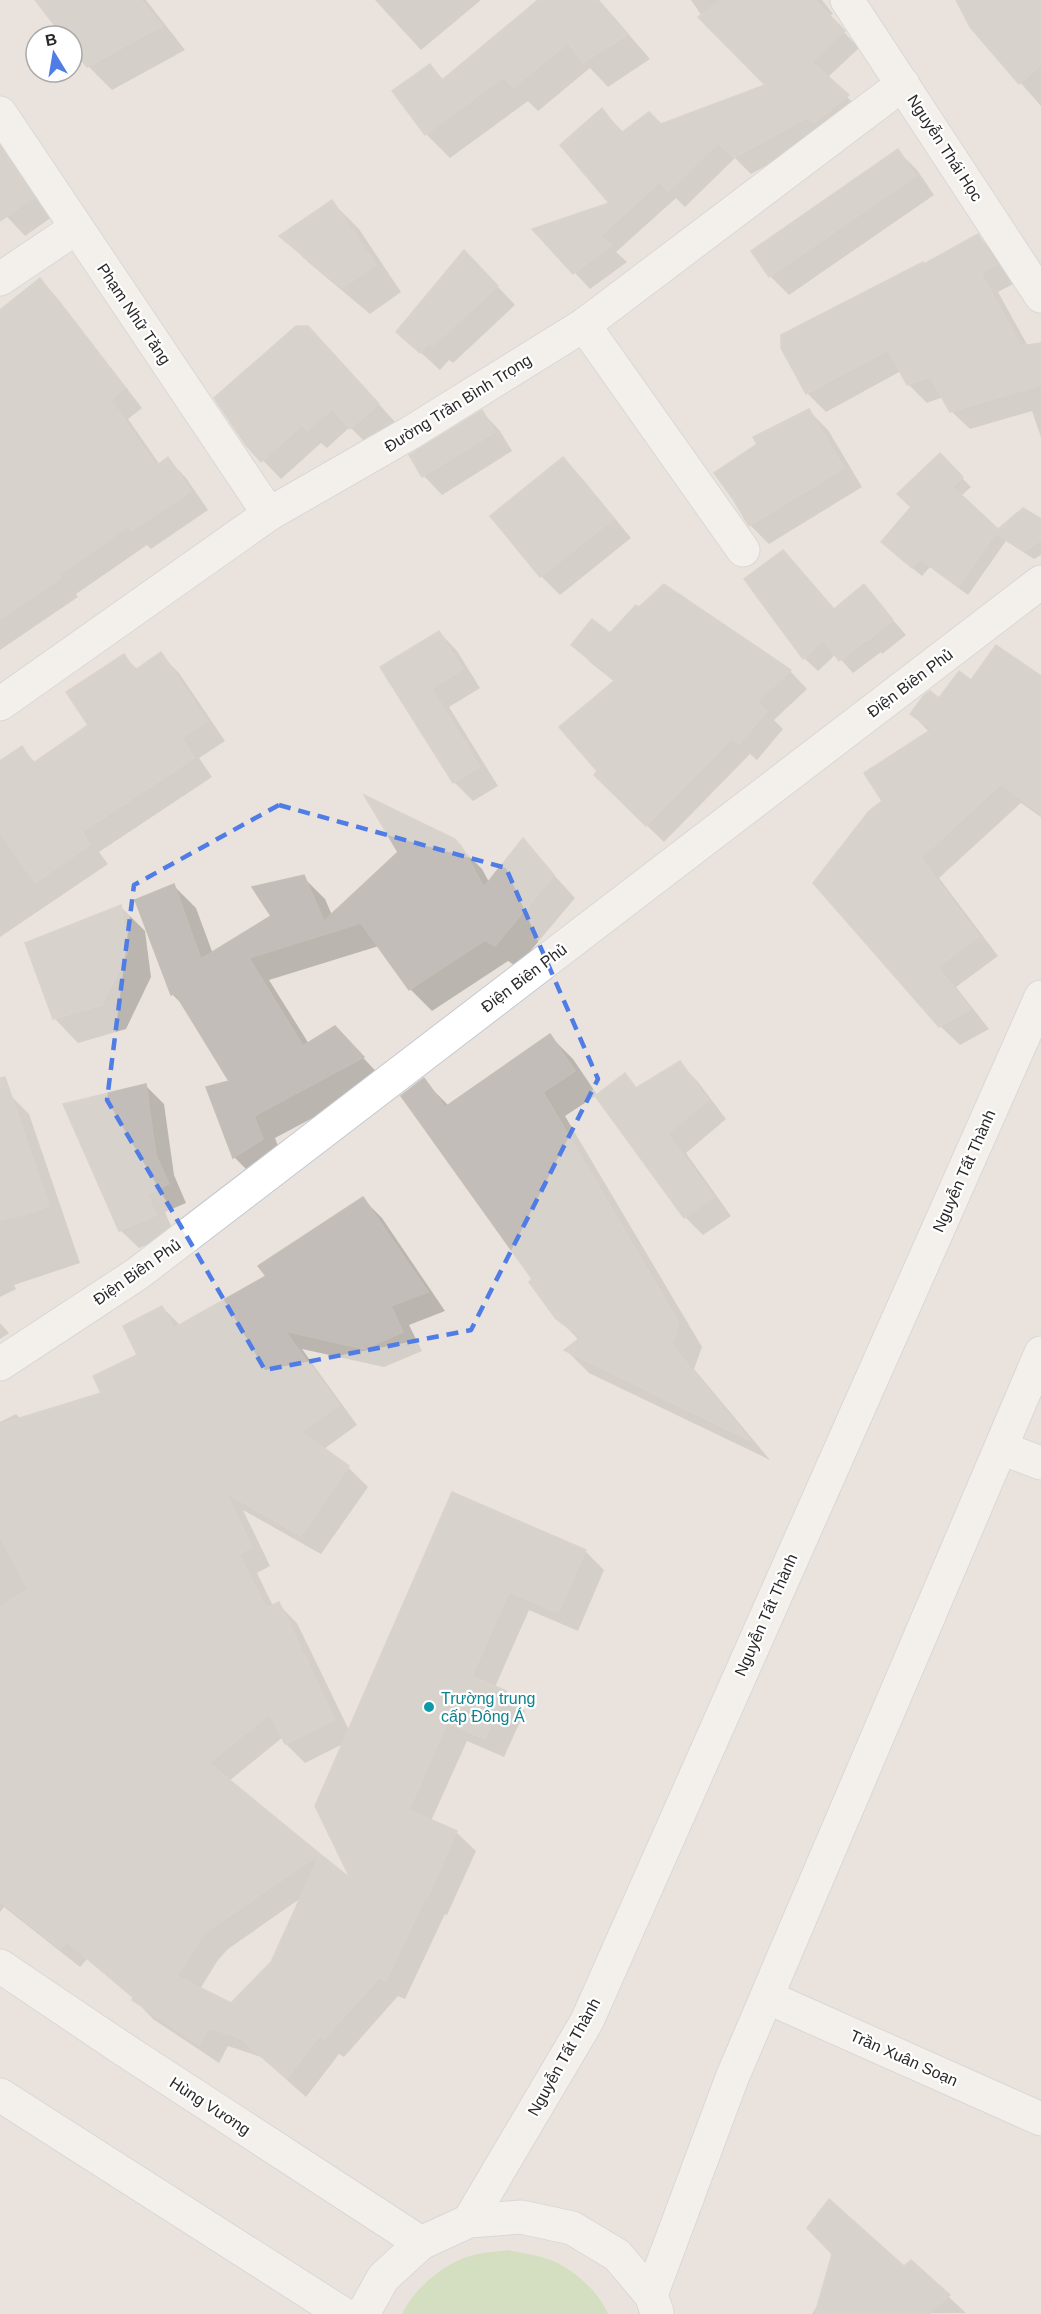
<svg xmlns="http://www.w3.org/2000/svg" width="1041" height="2314" viewBox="0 0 1041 2314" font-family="Arial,sans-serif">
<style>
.green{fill:#bada9f}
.shadow{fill:#0003;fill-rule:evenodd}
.building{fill:#c2bdb9;stroke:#c5beb7;stroke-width:1.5}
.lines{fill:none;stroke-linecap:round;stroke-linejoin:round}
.street-casing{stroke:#c4c9d1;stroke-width:35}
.secondary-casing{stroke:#c4c9d1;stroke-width:35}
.street{stroke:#fff;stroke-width:33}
.secondary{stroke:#fff;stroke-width:33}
.marked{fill:none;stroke:#4f7ce5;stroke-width:4.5;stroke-dasharray:12 8;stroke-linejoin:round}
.culture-dot{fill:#0f9aa8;stroke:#fff;stroke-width:2}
.labels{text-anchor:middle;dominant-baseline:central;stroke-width:4.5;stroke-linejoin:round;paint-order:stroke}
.street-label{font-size:16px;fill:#292929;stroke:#fff}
.culture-label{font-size:16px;fill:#0d838f;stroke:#fff;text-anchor:start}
</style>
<rect width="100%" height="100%" fill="#eae3dd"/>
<path class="green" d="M508,2250C520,2253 533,2254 545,2258C569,2265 599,2291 608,2314H402C413,2290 444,2263 470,2256C482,2252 495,2252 508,2250Z"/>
<g class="shadow">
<polygon points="37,0 146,0 185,50 112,90 88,66 72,46 72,36 64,36"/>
<polygon points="375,0 481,0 421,50"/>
<polygon points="539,0 599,0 650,59 608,87 590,68 538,111 528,101 450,158 426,134 394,91 430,66 444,80"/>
<polygon points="691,0 822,0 833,14 829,16 859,48 827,78 863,112 751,174 735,158 685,207 676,198 616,252 627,262 590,289 535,230 612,204 602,110 624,133 660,126 767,85 708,25"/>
<polygon points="958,0 1041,0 1041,106 971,27"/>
<polygon points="0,116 52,217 25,236 0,209"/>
<polygon points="898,151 917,170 934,195 789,295 770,276 753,252"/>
<polygon points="332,202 359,229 401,292 370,314 308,262 281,236"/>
<polygon points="978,236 996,254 1015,283 998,292 1028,346 1041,344 1041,437 1032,411 970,429 951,411 943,397 927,403 908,384 901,371 826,412 807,393 783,348"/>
<polygon points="482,270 515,305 453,363 449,360 440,370 398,332"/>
<polygon points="40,280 58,299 142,408 128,419 160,465 168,459 186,478 208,510 151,549 147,545 76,594 78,597 0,650 0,333"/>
<polygon points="326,346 396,423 370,447 350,427 327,448 321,443 281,479 246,443"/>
<polygon points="809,411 828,430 862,487 769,544 750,525"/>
<polygon points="482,412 500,431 512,451 442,495 424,476 411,456"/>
<polygon points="940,455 971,487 961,496 998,531 1041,521 1041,555 1034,559 1006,541 968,595 930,567 922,576 892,551"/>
<polygon points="563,459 581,477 631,538 560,595 541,576 492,516"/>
<polygon points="783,552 835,610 863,586 906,635 882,654 881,652 853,673 836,654 818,671 804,658"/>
<polygon points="664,586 790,671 807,689 774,720 783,729 757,760 750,754 664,842 613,793 600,772 615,682 591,663 573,645 611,635"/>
<polygon points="439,632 457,651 480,688 449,707 498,786 473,801 454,782 382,668"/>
<polygon points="160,654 179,673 225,741 199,758 212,777 99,852 108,864 0,937 0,763 21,748 36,763 90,726 124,656 138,670"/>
<polygon points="1041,677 1041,817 1021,803 939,878 998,956 956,987 989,1029 960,1045 940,1026 884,802 929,732 912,714 972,682"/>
<polygon points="454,841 482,869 489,882 523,841 575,898 517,967 508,961 432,1011 410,989 379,946 269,980 309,1044 356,1050 384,1080 275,1138 284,1162 256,1179 234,1157 231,1082 185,1007 172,994 174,886 196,908 213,954 274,917 303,877 325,899 332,915"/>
<polygon points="121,907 145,931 151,977 126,1029 78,1043 54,1018"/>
<polygon points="550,1036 573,1059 598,1096 625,1075 638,1089 680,1063 698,1082 726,1119 686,1153 731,1216 703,1235 685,1217 597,1095 565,1116 702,1347 694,1369 770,1460 589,1373 566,1350 579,1340 557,1318 423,1080 449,1106"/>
<polygon points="145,1085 164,1104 174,1175 186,1203 165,1212 174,1233 139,1248 120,1230"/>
<polygon points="10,1095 29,1114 80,1263 14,1285 16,1289 0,1297 0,1097"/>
<path d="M363,1199L382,1218L445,1311L409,1325L422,1351L384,1367L302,1349L357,1425L324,1449L348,1467L368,1487L321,1554L243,1510L270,1566L257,1573L273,1606L278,1604L297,1623L349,1730L453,1494L585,1551L604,1570L578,1631L529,1610L495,1687L506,1692L525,1711L504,1757L467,1741L431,1821L456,1832L476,1851L447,1915L445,1914L405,1999L398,1996L344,2057L339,2054L306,2097L261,2057L228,2046L219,2063L153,2019L134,1999L87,1959L80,1967L4,1907L0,1912V1422L16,1414L21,1419L104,1394L139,1355L162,1307L181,1326L269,1277ZM283,1737L286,1744L305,1763L343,1744L354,1884L229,1781ZM301,1898L272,1963L231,2005L200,1989L218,1960L228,1949Z"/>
<polygon points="0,1323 9,1333 0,1339"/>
<polygon points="911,2262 966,2313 812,2314 821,2300 904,2268"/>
</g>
<g class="building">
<polygon points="35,0 141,0 162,26 87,67 72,48 72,36 63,36"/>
<polygon points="538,0 598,0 628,34 583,63 568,43 513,88 504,77 425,135 392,91 430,64 442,80"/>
<polygon points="721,0 815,0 845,31 812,62 849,95 814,123 808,117 734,158 718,143 668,192 660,182 600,236 612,245 573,274 532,229 609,203 560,145 602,108 621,133 649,112 661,124 765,85 698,17"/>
<polygon points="956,0 1041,0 1041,65 1019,84 970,27"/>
<polygon points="0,147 34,197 0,221"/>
<polygon points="898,149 916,176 769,277 751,251"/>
<polygon points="332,200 376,265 342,288 279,236"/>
<polygon points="978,234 997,264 981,273 1021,346 1041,343 1041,385 950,412 930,377 907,385 888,350 806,394 781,348 781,335 923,262 924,264"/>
<polygon points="464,250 498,286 433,346 429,343 420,353 396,332"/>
<polygon points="40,278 125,388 111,400 156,466 168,457 191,491 131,531 128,527 59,575 61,578 0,619 0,310"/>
<polygon points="296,326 308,326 379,404 350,429 332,409 307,431 302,425 261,462 245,444 214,398"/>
<polygon points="809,409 844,468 749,526 733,499 714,473 757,444 753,437"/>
<polygon points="482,410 495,432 422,477 409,455"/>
<polygon points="940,453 963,477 953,487 998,529 1023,508 1041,519 1041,540 1024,551 996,533 958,587 920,559 912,568 881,542 911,507 897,494"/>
<polygon points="563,457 614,519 540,577 490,516"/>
<polygon points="783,550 834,609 864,584 893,620 867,641 866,640 839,661 823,640 803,659 744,579"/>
<polygon points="664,584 791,670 757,702 767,711 739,744 732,738 646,826 594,775 597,771 559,727 615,680 571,645 592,619 610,633 636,605 639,607"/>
<polygon points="439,631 463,669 432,689 480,767 453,783 380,667"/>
<polygon points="996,645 1041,676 1041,814 1001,784 921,858 979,936 938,967 971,1009 939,1027 813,883 869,811 882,801 864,773 932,729 910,714 924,695 930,691 939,698 959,671 971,680"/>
<polygon points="161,652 207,721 182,738 194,758 82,832 90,845 35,883 0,832 0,761 22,746 33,763 88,725 66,692 124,654 135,670"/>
<polygon points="364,795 455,839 461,846 484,887 523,838 554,875 495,946 485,940 409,990 361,923 249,958 303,1046 335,1026 364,1057 254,1116 263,1139 233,1158 206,1087 229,1081 175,993 171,995 135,900 174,884 201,959 271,916 252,887 304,875 324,921 398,852"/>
<polygon points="121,905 128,952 102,1005 53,1019 25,943"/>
<polygon points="550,1034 575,1071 543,1092 679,1323 672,1345 751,1441 564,1350 581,1337 556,1319 529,1282 532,1279 401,1096 424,1078 445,1107"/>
<polygon points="680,1061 708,1100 668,1134 714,1197 684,1218 595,1096 625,1073 636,1088"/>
<polygon points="5,1077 49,1206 23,1215 0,1220 0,1078"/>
<polygon points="146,1084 156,1155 169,1184 147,1194 156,1215 119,1231 63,1104"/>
<polygon points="363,1197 428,1292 391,1306 403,1332 364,1349 285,1331 339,1405 302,1432 349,1466 301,1536 226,1493 252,1547 239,1554 266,1608 279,1602 335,1720 285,1744 270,1714 209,1763 320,1854 209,1930 199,1941 177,1976 231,2003 271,1962 320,1854 350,1878 315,1806 452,1492 586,1550 558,1613 509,1592 472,1676 506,1691 485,1739 447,1723 409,1810 457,1831 428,1897 426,1896 386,1981 379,1978 324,2039 319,2036 287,2079 240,2038 209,2028 199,2045 132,2000 133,1997 67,1942 60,1949 0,1901 0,1607 28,1589 0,1537 0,1424 101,1393 93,1376 137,1355 123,1326 162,1306 174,1328 266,1276 258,1266"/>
<polygon points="829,2199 904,2266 911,2260 950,2295 929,2314 815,2314 832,2254 807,2228"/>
</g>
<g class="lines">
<g class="street-casing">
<g id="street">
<polyline points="847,0 1041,296"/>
<polyline points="0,113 269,514"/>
<polyline points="0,279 76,228"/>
<polyline points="584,325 743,550"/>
<polyline points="0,704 269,514 410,433 584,325 903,84"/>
<polyline points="0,1364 137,1274 1041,582"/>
<polyline points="1001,1448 1041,1463"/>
<polyline points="767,1997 1041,2119"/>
</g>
</g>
<g class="secondary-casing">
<g id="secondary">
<polyline points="0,1966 120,2047 421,2243"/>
<polyline points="0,2095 343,2314"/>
<polyline points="469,2221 587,2021 1041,997"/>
<polyline points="651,2295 732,2078 1041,1353"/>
<polyline points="363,2314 383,2278 421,2243 469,2221 521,2217 572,2228 617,2255 651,2295 657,2312"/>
</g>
</g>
<use href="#street" class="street"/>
<use href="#secondary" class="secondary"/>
</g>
<path d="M0 0H1041V2314H0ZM279,805L506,868L598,1079L471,1330L265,1370L107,1100L134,885Z" fill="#eae3dd" fill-opacity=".55" fill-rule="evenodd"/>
<path class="marked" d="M279,805L506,868L598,1079L471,1330L265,1370L107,1100L134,885Z"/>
<circle class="culture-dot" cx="429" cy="1707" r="6"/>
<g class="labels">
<g class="street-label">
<text transform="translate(945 148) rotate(57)">Nguyễn Thái Học</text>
<text transform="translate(134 314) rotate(56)">Phạm Nhữ Tăng</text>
<text transform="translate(458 403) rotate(-32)">Đường Trần Bình Trọng</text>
<text transform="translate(910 683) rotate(-37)">Điện Biên Phủ</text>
<text transform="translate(524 978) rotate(-37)">Điện Biên Phủ</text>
<text transform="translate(964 1171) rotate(-66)">Nguyễn Tất Thành</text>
<text transform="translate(137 1272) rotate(-35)">Điện Biên Phủ</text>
<text transform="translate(766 1615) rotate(-66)">Nguyễn Tất Thành</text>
<text transform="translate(564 2057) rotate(-61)">Nguyễn Tất Thành</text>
<text transform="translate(904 2058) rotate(24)">Trần Xuân Soạn</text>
<text transform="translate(210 2106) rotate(33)">Hùng Vương</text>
</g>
<g class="culture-label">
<text x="441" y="1698">Trường trung<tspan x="441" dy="18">cấp Đông Á</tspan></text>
</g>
</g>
<g transform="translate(54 54) rotate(349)"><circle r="28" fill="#ffffff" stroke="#a9a9a9" stroke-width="1.5"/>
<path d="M0-4.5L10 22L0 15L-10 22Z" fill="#4f7ce5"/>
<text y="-9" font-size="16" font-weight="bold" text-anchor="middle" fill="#292929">B</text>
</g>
</svg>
